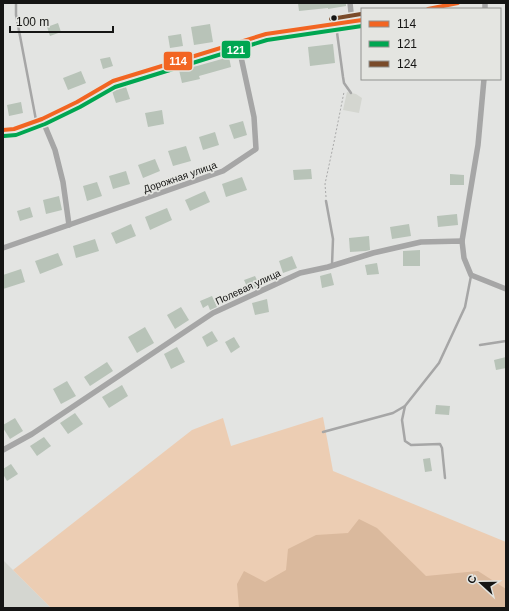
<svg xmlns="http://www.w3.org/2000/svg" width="509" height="611" viewBox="0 0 509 611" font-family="Arial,sans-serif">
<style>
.built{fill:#d4d6d0}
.green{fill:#eccdb3}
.forest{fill:#dab99d}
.building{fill:#b8c3b8}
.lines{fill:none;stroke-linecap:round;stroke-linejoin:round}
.path{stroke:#a9a9a9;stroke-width:1;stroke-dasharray:2 2;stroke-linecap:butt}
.lane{stroke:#a6a6a6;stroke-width:2.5}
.street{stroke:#a6a6a6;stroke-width:5.5}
.bus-1-casing{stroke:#e4e5e1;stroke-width:7}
.bus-2-casing{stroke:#e4e5e1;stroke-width:7}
.bus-3-casing{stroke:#e4e5e1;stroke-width:7}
.bus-1{stroke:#f26522;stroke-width:4}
.bus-2{stroke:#00a651;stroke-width:4}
.bus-3{stroke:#7a4b2a;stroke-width:4}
.bus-dot{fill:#151514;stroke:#e4e5e1;stroke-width:1.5}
.labels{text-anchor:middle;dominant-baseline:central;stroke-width:3.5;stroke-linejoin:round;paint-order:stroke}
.street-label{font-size:10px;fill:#151514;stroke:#e4e5e1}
.line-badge{stroke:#e4e5e1;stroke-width:1.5}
.badge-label{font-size:11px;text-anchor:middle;font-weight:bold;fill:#fff}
</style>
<rect width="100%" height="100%" fill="#e3e4e2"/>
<g class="built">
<polygon points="347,92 356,94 362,98 359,113 343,110"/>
<polygon points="3,560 51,608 3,608"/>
</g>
<polygon class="green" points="323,417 333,471 506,542 506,608 51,608 13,570 192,430 223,418 231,446"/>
<polygon class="forest" points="359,519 377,528 426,576 478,571 506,589 506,608 239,608 237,584 244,571 265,582 286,570 288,549 316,535 348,533"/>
<g class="building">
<polygon points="298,3 346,3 346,6 328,9 328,8 299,11"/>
<polygon points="58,23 61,32 50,36 47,27"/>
<polygon points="210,24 213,42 194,45 191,27"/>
<polygon points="181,34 183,46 170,48 168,36"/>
<polygon points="333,44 335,63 310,66 308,47"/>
<polygon points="110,57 113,66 103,69 100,59"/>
<polygon points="229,57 231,67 199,76 200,79 182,83 179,70 197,66"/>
<polygon points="81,71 86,83 68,90 63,78"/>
<polygon points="126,87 130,99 116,103 112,91"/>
<polygon points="21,102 23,113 9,116 7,105"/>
<polygon points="162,110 164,124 148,127 145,113"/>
<polygon points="243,121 247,135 234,139 229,125"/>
<polygon points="215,132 219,145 203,150 199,137"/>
<polygon points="186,146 191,161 173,166 168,151"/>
<polygon points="155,159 160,171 143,178 138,165"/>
<polygon points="311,169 312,179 294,180 293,170"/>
<polygon points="126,171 130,184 113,189 109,176"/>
<polygon points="450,174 464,175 464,185 450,185"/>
<polygon points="242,177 247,190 226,197 222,184"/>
<polygon points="97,182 102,196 87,201 83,186"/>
<polygon points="205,191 210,202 190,211 185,200"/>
<polygon points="59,196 62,210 46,214 43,200"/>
<polygon points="30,207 33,217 20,221 17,211"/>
<polygon points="167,208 172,220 150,230 145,217"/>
<polygon points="457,214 458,225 438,227 437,216"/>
<polygon points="131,224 136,236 116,244 111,233"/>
<polygon points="409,224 411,236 392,239 390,227"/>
<polygon points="369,236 370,250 366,251 350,252 349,238"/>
<polygon points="95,239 99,251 76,258 73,246"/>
<polygon points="420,250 420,266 403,266 403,251"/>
<polygon points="58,253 63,265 40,274 35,261"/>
<polygon points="292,256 297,268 283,273 279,261"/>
<polygon points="377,263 379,274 367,275 365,265"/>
<polygon points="21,269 25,282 3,289 3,275"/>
<polygon points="331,273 334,285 322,288 320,276"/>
<polygon points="255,276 260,286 249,291 244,280"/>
<polygon points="212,296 217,307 210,310 208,305 203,308 200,301"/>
<polygon points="267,299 269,312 255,315 252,303"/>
<polygon points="181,307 189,320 175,329 167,315"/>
<polygon points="145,327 154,343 137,353 128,337"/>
<polygon points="212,331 218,341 207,347 202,337"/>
<polygon points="234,337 240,347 231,353 225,342"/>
<polygon points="177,347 185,362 171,369 164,354"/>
<polygon points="506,357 506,368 496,370 494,360"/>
<polygon points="107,362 113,371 90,386 84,377"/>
<polygon points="67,381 76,396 61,404 53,389"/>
<polygon points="122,385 128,396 109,408 102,397"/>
<polygon points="436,405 450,406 449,415 435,414"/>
<polygon points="75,413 83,424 68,434 60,423"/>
<polygon points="15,418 23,431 10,439 3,428 3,425"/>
<polygon points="44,437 51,446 37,456 30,446"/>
<polygon points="430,458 432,471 425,472 423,459"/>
<polygon points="11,464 18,474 7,481 3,474 3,469"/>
</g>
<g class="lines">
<polyline class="path" points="326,197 325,184 334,142 344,92"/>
<g class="lane">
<polyline points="16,3 16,15 36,120"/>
<polyline points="336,25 343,77 344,83 351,93"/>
<polyline points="326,201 333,239 332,265"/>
<polyline points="480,345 506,341"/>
<polyline points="323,432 393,413 405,406"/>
<polyline points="445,478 442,448 440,444 411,445 405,441 402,420 405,406 439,363 465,307 471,276"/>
</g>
<g class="street">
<polyline points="350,3 352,22"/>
<polyline points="485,3 485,9"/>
<polyline points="428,9 458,3"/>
<polyline points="42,119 55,150 63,182 69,225"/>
<polyline points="3,130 14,129 42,119 77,102 113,81 238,43 266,34 362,20"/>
<polyline points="462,241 478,145 484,79"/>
<polyline points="3,248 223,171 256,149 254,117 238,43"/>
<polyline points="3,450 32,434 189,329 213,313 300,273 328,267 373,253 421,242 462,241 464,258 471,275 506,289"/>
</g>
<g class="bus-1-casing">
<g id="bus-1">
<polyline points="428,9 458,3"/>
<polyline points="3,130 14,129 42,119 77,102 113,81 266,34 362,20"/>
</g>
</g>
<g class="bus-2-casing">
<polyline id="bus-2" points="4,136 16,135 45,124 80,107 115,87 267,40 362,26"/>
</g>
<g class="bus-3-casing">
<polyline id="bus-3" points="331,19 361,14"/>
</g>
<use href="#bus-1" class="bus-1"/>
<use href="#bus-2" class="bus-2"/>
<use href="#bus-3" class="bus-3"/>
</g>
<circle class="bus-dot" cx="334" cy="18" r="3.5"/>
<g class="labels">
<g class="street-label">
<text transform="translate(180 177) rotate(-19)">Дорожная улица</text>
<text transform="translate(248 287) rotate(-25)">Полевая улица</text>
</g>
</g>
<g class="line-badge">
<rect x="221" y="40" width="30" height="19" rx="4" fill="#00a651"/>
<rect x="163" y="51" width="30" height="20" rx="4" fill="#f26522"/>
</g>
<g class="badge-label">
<text x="236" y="54">121</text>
<text x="178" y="65">114</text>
</g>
<rect width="509" height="611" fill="none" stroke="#151514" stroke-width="8"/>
<rect x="361" y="8" width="140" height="72" fill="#e4e5e1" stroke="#91928f"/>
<rect x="369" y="21" width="20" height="6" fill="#f26522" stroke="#91928f"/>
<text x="397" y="28" font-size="12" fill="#151514">114</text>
<rect x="369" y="41" width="20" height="6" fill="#00a651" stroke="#91928f"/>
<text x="397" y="48" font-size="12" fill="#151514">121</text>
<rect x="369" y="61" width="20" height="6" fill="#7a4b2a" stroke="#91928f"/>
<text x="397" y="68" font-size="12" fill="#151514">124</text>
<g transform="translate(481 583) rotate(291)" stroke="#e4e5e1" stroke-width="3" paint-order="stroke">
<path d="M0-3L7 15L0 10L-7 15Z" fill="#151514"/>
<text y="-6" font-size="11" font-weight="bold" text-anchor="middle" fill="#151514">С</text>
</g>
<path d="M10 26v6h103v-6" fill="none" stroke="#151514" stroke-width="2"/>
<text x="16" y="26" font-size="12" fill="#151514" stroke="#e4e5e1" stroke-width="3" paint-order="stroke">100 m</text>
</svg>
